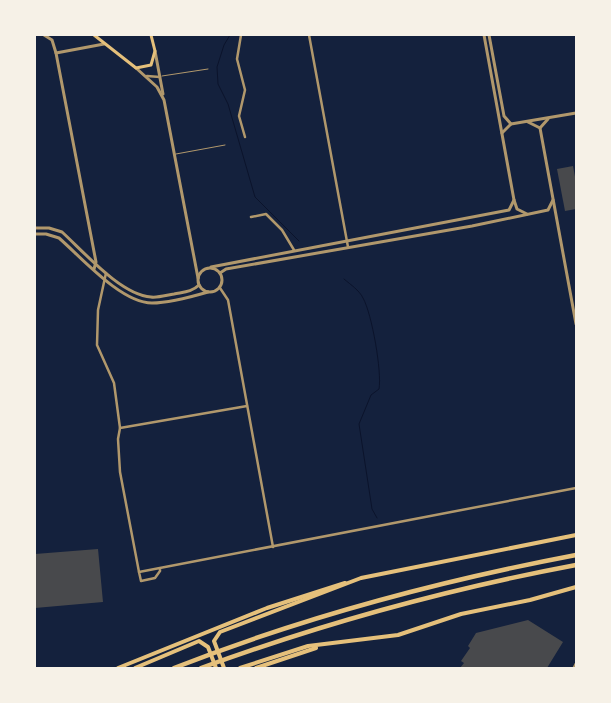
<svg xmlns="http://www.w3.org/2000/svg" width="611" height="703" viewBox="0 0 611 703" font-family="Ubuntu,sans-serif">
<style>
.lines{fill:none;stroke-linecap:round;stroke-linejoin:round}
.stream{stroke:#0b132b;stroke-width:1}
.building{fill:#48494c}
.service{stroke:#b1986c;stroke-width:1}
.minor{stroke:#b1986c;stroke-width:2.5}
.tertiary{stroke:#b1986c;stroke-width:3}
.secondary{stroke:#e5c07b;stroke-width:3}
.primary{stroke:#e5c07b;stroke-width:4}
.motorway{stroke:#e5c07b;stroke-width:4.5}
</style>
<rect width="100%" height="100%" fill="#14213d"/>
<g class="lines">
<g class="stream">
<polyline points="230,35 224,45 217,67 218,84 228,104 255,197 299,241"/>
<path d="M344,279C351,285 359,290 363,298C372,314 382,372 379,389L371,395L359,424L372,509L377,518"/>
</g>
</g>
<g class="building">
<polygon points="573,166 576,182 576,209 565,211 557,169"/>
<polygon points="98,549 103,602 35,608 35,554"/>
<polygon points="528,620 563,642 547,668 460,668 464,663 461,661 470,648 468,646 476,633"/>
</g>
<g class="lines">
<g class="service">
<polyline points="162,76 208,69"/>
<polyline points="176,154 225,145"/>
</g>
<g class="minor">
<polyline points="241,35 237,59 245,90 239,116 245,137"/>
<polyline points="309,35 348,247"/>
<polyline points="147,76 160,77"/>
<polyline points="251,217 266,214 282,230 294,250"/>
<polyline points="106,273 98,310 97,345 114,383 120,428 118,439 120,472 139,572"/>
<polyline points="220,288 228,300 273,547"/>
<polyline points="120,428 247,406"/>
<polyline points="160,568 160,571 155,578 141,581 139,572 576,488"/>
</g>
<g class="tertiary">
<polyline points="44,35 52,40 56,53 96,262 94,269"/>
<polyline points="484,35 514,200 517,209 527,214"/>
<polyline points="489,35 504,116 511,124"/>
<polyline points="155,51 163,94"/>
<polyline points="56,53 104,44"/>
<polyline points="136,68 157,87 164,100 198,278"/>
<polyline points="528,122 540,128 576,324"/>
<polyline points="540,128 548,119"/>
<polyline points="502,133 511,124 576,113"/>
<path d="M35,228H49L62,232C84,252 121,295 151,297C158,298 167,295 174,294C183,292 192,292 199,285"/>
<path d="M35,234H46L59,238C81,257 121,303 152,303C169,303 191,297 208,292"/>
<polyline points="211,267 509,210 514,200"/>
<circle cx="210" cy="280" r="12"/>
<polyline points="220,273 226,269 472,226 548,210 553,200"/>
<polyline points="574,668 576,664"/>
</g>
<polyline class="secondary" points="94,35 136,68 151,65 155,51 151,35"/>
<g class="primary">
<polyline points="118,668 267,608 345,583"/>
<polyline points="135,668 199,641 208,647 216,668"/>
<polyline points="224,668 214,641 220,632 361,578 576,535"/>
<polyline points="240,668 308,646 398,635 461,614 530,600 576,587"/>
<polyline points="256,668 316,648"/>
</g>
<g class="motorway">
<path d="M174,668C304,617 439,581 576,555"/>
<path d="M201,668C324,623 448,589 576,565"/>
</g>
</g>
<rect width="611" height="703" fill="none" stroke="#f6f1e7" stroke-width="72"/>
</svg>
